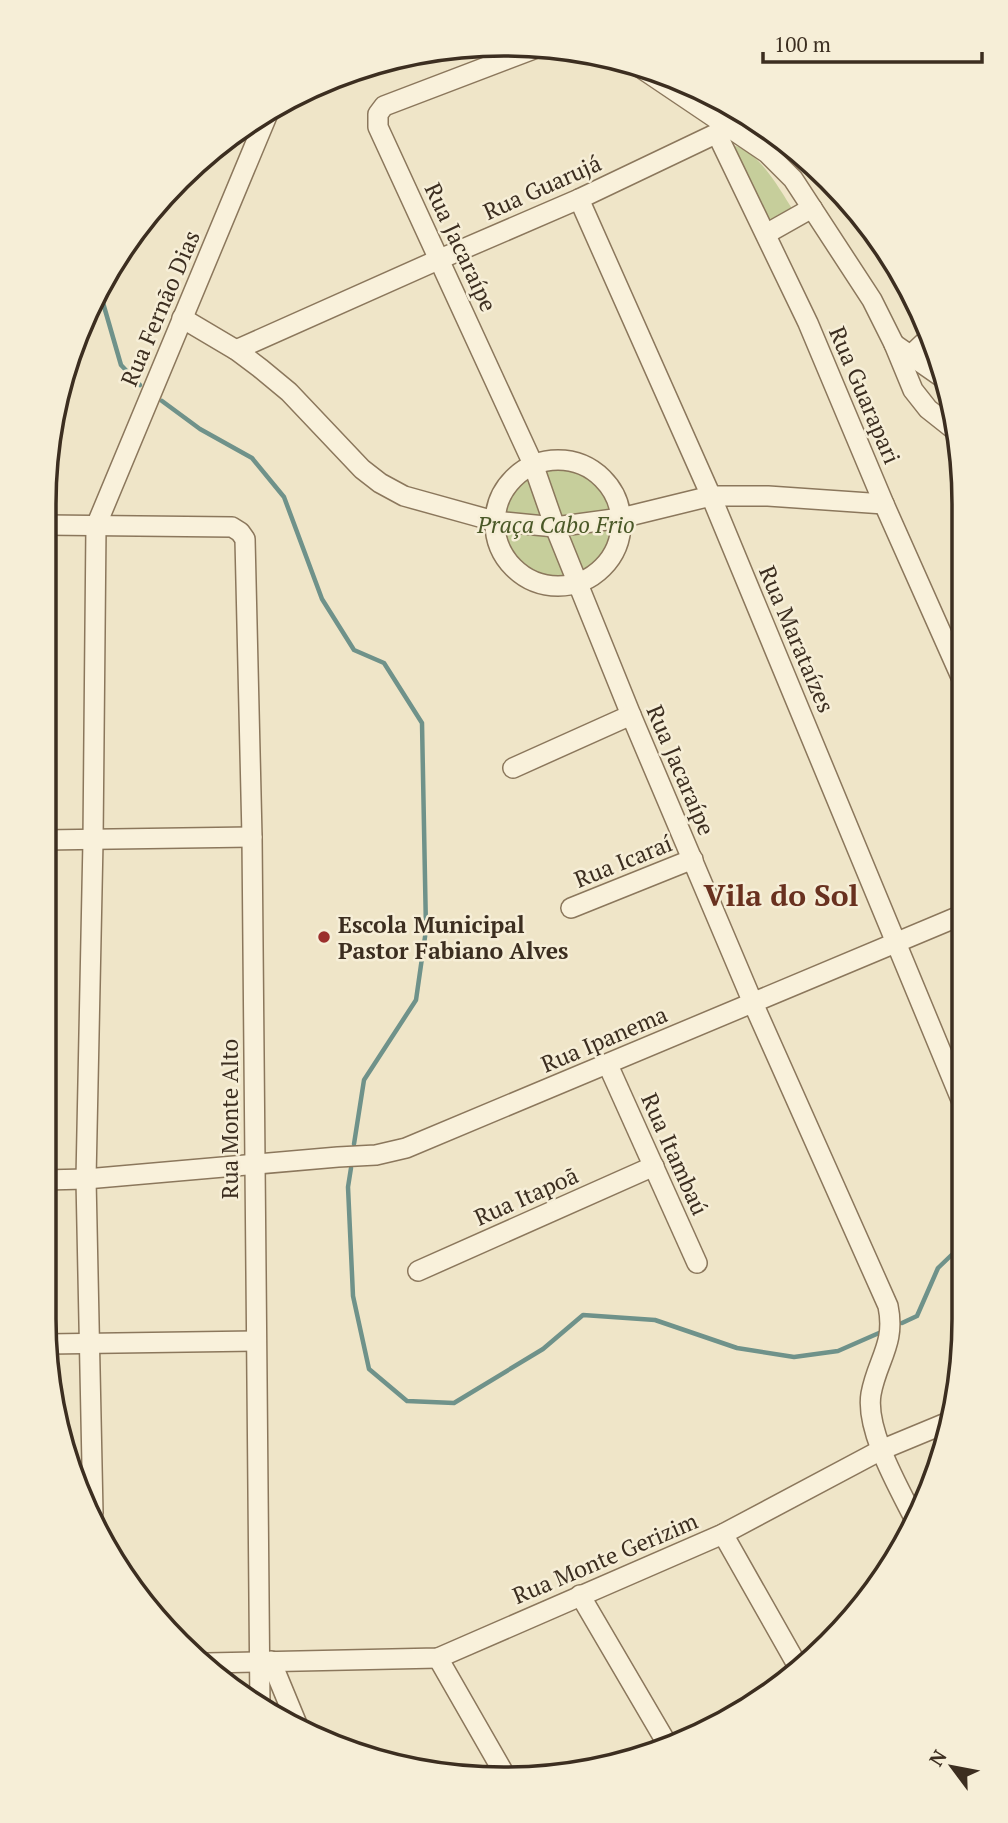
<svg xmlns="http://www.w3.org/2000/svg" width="1008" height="1823" viewBox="0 0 1008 1823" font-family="'PT Serif',serif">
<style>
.green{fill:#c6ce9b}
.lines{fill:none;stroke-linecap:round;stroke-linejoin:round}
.stream{stroke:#6f928a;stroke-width:4.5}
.minor-casing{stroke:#8b775c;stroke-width:22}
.minor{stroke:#f9f1db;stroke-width:19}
.poi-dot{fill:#9b2f2c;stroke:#f6eed7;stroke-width:2.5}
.labels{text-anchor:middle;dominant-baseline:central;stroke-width:5;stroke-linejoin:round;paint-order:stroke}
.street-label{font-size:23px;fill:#3c2e20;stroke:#f6eed7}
.park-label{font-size:23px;font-style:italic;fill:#4a5827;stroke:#f6eed7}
.poi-label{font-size:23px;font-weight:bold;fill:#3c2e20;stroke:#f6eed7;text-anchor:start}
.district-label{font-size:30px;font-weight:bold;fill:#69311f;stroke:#f6eed7}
.rim{fill:none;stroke:#3c2e20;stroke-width:3.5}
</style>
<rect width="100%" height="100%" fill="#efe5c8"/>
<g class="green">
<path d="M727,145C755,143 780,190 793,210L768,226Z"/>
<circle cx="557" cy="524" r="58"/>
</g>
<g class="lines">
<g class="stream">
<polyline points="99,289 121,365 140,385"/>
<polyline points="162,401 200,429 252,458 284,497 322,599 354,650 384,663 422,723 426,930 416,1000 364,1080 354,1144"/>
<polyline points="351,1168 348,1187 353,1296 369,1369 407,1401 454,1403 543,1349 583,1315 655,1320 737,1348 794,1357 838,1351 879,1333"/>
<polyline points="902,1323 917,1316 938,1268 963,1244"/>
</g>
<g class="minor-casing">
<g id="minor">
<path d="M539,47L384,106L378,114V127L533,464L555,527L631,715L753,1003L888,1306C896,1344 877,1360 871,1394C865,1430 899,1488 915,1520"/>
<polyline points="635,64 767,153 793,179 872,300 894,344 913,390 928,409 952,428"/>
<polyline points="717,134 808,323 884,504 961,677"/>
<polyline points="579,199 711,496 962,1102"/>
<polyline points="766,234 812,208"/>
<polyline points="182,318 236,350 260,368 289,392 362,469 380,483 404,496 494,521 555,527 621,518 711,496 768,496 884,504"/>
<polyline points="894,344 943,378"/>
<polyline points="236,350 440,259 579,199 751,117"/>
<polyline points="905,367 911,355 931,336"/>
<circle cx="558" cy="523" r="63"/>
<polyline points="45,525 232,527 240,532 245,539 252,837 260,1707"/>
<polyline points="513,768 631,715"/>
<polyline points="44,840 252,837"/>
<polyline points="571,908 693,859"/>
<polyline points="608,1065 697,1263"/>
<polyline points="44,1180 86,1179 338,1157 376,1155 406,1148 962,915"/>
<polyline points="418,1271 654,1166"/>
<polyline points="48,1344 256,1341"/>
<polyline points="93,1513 86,1179 93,841 96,526 269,111"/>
<polyline points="723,1534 800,1670"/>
<polyline points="580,1595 669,1747"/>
<polyline points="438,1658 505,1775"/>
<polyline points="271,1661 297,1724"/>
<polyline points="207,1663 438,1658 723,1534 881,1450 951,1421"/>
</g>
</g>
<use href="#minor" class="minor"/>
</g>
<circle class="poi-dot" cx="324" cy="937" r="7"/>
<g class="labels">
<g class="street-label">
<text transform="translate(542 187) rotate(-24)">Rua Guarujá</text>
<text transform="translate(461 247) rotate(65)">Rua Jacaraípe</text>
<text transform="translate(160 308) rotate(-67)">Rua Fernão Dias</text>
<text transform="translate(865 395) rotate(67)">Rua Guarapari</text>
<text transform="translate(797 639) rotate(67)">Rua Marataízes</text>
<text transform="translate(681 770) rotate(67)">Rua Jacaraípe</text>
<text transform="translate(623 861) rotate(-22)">Rua Icaraí</text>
<text transform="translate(604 1039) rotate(-23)">Rua Ipanema</text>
<text transform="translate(229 1119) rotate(-90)">Rua Monte Alto</text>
<text transform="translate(675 1154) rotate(66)">Rua Itambaú</text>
<text transform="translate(526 1196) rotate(-24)">Rua Itapoã</text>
<text transform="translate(605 1558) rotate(-23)">Rua Monte Gerizim</text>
</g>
<g class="park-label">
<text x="556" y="524">Praça Cabo Frio</text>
</g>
<g class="poi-label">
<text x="338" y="924">Escola Municipal<tspan x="338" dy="26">Pastor Fabiano Alves</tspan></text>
</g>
<g class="district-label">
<text x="781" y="895">Vila do Sol</text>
</g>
</g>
<path d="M0 0H1008V1823H0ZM504 56H504A448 448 0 0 1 952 504V1319A448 448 0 0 1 504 1767H504A448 448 0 0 1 56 1319V504A448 448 0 0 1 504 56Z" fill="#f6eed7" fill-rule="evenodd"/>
<path class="rim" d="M504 56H504A448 448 0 0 1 952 504V1319A448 448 0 0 1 504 1767H504A448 448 0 0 1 56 1319V504A448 448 0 0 1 504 56Z"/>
<g transform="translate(952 1767) rotate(302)" stroke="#f6eed7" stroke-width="5" paint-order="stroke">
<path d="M0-5L12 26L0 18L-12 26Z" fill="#3c2e20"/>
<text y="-10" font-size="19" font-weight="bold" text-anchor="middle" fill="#3c2e20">N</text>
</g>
<path d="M763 52v10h219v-10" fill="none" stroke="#3c2e20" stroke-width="3.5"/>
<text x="774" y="52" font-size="21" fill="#3c2e20" stroke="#f6eed7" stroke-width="5" paint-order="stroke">100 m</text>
</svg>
